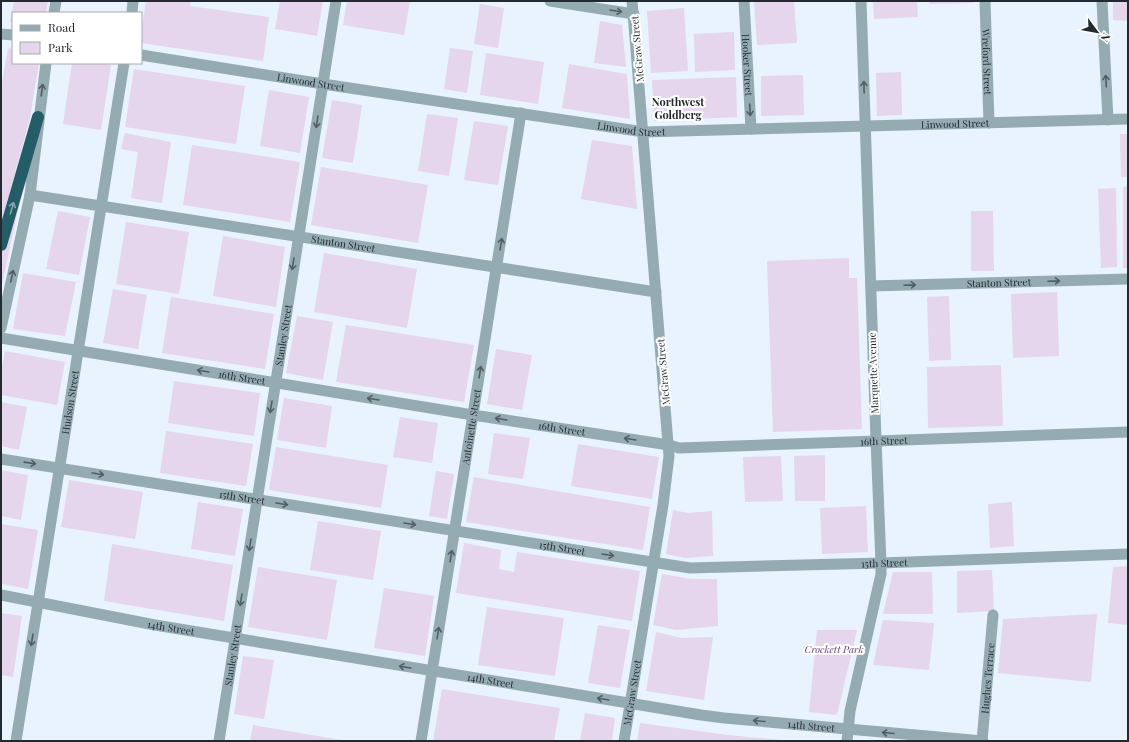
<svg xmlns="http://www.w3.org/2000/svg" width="1129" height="742" viewBox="0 0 1129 742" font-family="'Playfair Display',serif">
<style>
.green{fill:#e5d5ed}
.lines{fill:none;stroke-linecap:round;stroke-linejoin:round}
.minor{stroke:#94acb1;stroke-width:11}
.highway{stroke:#245d67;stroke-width:12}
.oneway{stroke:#505d63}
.oneway2{stroke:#87a6ab}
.labels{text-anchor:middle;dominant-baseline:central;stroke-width:4;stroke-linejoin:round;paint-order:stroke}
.street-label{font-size:10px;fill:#22292f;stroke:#fff}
.park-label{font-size:10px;font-style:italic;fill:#634174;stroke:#fff}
.neighbourhood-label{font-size:11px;font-weight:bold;fill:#22292f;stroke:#fff}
</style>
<rect width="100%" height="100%" fill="#e8f3fd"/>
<g class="green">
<polygon points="14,1 48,1 46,13 13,13 13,22 10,22"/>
<polygon points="146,1 191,1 190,6 269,17 263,61 141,43 141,33"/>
<polygon points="280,1 323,1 317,36 275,29"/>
<polygon points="347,1 410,1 404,35 343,25"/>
<polygon points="754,1 794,1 797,43 757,45"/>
<polygon points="873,1 917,1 918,17 874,19"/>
<polygon points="929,1 973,1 973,3 929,4"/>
<polygon points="1113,1 1128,1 1128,21 1113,20"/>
<polygon points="480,4 504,8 498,48 474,44"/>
<polygon points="684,8 688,71 651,73 647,11"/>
<polygon points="600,21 622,25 626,67 594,63"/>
<polygon points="734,32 735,70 695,72 694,34"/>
<polygon points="8,48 13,49 13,63 39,63 30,118 1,224 1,89"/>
<polygon points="450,48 473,51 467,93 444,89"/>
<polygon points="486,53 544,62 538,104 480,95"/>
<polygon points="72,63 96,63 111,65 101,130 63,124"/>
<polygon points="569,64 627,74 630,119 562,108"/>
<polygon points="134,69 245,86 236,144 125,127"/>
<polygon points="901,72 902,115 877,116 876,73"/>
<polygon points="803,75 804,115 761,116 761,76"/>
<polygon points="736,77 737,117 654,121 652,80"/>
<polygon points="269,90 309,97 300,153 260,146"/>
<polygon points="332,100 362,105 353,163 322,158"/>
<polygon points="427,114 458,118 449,176 418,171"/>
<polygon points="474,121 508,126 498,185 464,180"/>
<polygon points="125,133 171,142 162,203 131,198 138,152 121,149"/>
<polygon points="1120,134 1128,134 1128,177 1121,177"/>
<polygon points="592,140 632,146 637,209 581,199"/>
<polygon points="192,145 300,162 290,222 183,205"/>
<polygon points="321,167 428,185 418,243 311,225"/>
<polygon points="24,182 1,289 1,254 15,208"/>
<polygon points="1128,186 1128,268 1123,268 1123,187"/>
<polygon points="1116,188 1117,267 1101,268 1098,189"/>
<polygon points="58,211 90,217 79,275 46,269"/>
<polygon points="971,211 993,211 994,271 971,271"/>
<polygon points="126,222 189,232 179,294 116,284"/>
<polygon points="223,236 285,247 276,307 213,296"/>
<polygon points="324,253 417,269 407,328 314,312"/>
<polygon points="849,258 849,278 857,278 862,429 773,432 767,261"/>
<polygon points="23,273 76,282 65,336 13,329"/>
<polygon points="113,289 147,295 138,349 103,343"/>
<polygon points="1057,292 1059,356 1013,358 1011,294"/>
<polygon points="949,296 951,360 929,361 927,297"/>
<polygon points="171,297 274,314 265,369 162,353"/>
<polygon points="297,316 333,322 323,380 286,373"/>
<polygon points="346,325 474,345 464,402 336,382"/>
<polygon points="496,349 532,355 522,410 487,404"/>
<polygon points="5,351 65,362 57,405 1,395 1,373"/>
<polygon points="1001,365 1003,426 928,428 927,367"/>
<polygon points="174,381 260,393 254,436 168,423"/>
<polygon points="284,398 332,406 326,448 277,440"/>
<polygon points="1,402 27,407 19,450 1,446"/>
<polygon points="400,417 438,423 432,463 393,457"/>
<polygon points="166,431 253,444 246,486 160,473"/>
<polygon points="494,433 530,438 523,479 488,474"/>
<polygon points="578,444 659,457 652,499 571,486"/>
<polygon points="276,447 388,465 381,508 269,490"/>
<polygon points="825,455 825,501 795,501 794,456"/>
<polygon points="781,456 783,501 745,502 743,457"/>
<polygon points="1,470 28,475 21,520 1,516"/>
<polygon points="436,471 454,474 447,519 429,516"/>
<polygon points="474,477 650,507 643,550 466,522"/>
<polygon points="69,480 143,492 135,539 61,527"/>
<polygon points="198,502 243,509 235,556 191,549"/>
<polygon points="1012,502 1014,546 990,548 988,504"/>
<polygon points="866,506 868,552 822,554 820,508"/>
<polygon points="673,510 688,513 712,511 713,556 685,558 666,554"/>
<polygon points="318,521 381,531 373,580 310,570"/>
<polygon points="1,524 38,530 28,589 1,584"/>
<polygon points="464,543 501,550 499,569 514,572 517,552 640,571 632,621 456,593"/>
<polygon points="112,544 233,565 224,621 104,601"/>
<polygon points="1128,566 1128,625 1108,623 1113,567"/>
<polygon points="258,567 337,580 327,640 248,627"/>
<polygon points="992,570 994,611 957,613 957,571"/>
<polygon points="893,572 932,572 933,614 883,614"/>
<polygon points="662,574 691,579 717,579 718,626 676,630 653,625"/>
<polygon points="384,588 434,596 425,656 374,648"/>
<polygon points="487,607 564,618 555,676 478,665"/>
<polygon points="1,613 22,616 13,677 1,675"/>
<polygon points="1097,614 1091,682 998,673 1003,619"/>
<polygon points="883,620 934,623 929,670 873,665"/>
<polygon points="598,625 630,630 620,688 588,683"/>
<polygon points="817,630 857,630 837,715 809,712"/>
<polygon points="656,632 682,638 713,637 704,700 646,691"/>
<polygon points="243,656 274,660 264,719 234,714"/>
<polygon points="442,689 560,708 554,741 433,741"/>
<polygon points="585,713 615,718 612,741 580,741"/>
<polygon points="640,723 728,735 791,741 637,741"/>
<polygon points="253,725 347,741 250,741"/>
</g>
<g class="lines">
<g class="minor">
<polyline points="550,1 634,14"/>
<path id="s1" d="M744,1L751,129"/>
<path id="s2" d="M985,1L989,123"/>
<polyline points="1102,1 1108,120"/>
<polyline points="54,13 56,1"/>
<polyline points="132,13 133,1"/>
<polyline points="1,34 13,35"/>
<path id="s3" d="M141,55L323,84L644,132L1128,119"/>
<path id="s4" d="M30,195L656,292"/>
<path id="s5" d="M871,286L1128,279"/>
<polyline points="1,328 30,195 46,63"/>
<path id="s6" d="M1,338L473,415L669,445L679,448L1128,432"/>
<path id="s7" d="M1,459L690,568L881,563L1128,554"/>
<path id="s8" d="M1,595L155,625L701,715L724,718L983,741"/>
<path id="s9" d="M16,741L124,63"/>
<path id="s10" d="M219,741L336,1"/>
<path id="s11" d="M421,741L521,113"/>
<path id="s12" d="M624,741L663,505L669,456L632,1"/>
<polyline points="847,741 850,711 881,574 881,563 876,440 861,1"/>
<path id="s13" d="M982,741L993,615"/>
</g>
<polyline class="highway" points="1,245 38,117"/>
</g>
<defs><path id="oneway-shaft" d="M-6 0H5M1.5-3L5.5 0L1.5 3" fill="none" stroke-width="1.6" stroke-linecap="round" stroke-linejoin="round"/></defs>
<g class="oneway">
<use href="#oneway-shaft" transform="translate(616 11) rotate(9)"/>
<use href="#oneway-shaft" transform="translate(1106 81) rotate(-93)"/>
<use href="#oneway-shaft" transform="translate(864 87) rotate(-91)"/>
<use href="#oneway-shaft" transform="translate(42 90) rotate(-82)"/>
<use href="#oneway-shaft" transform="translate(750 110) rotate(87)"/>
<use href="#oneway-shaft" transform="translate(317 122) rotate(99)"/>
<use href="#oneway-shaft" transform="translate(501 244) rotate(-81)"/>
<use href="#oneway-shaft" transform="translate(293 264) rotate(99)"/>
<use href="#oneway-shaft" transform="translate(12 276) rotate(-78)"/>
<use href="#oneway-shaft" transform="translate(1054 281) rotate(-2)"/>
<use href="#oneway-shaft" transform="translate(910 285) rotate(-2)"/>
<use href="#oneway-shaft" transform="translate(203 371) rotate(-171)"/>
<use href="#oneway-shaft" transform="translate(480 372) rotate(-81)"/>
<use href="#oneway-shaft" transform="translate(373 399) rotate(-171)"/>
<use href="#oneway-shaft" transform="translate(271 407) rotate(100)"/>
<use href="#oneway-shaft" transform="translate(501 419) rotate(-171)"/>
<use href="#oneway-shaft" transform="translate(630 439) rotate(-171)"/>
<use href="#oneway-shaft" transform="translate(30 463) rotate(8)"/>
<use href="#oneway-shaft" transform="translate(98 474) rotate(9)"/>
<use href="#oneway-shaft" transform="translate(282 504) rotate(9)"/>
<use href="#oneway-shaft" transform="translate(410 524) rotate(9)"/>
<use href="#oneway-shaft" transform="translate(250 545) rotate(99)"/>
<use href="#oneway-shaft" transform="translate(608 555) rotate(9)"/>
<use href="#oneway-shaft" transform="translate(451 556) rotate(-81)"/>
<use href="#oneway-shaft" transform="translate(241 600) rotate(99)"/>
<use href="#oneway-shaft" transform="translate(438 633) rotate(-81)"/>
<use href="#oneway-shaft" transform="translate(32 640) rotate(99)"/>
<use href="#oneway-shaft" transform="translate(405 667) rotate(-171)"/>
<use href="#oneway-shaft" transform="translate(603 699) rotate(-171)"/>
<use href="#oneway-shaft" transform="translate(759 721) rotate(-175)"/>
<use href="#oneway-shaft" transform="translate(888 733) rotate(-175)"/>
</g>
<use class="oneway2" href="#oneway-shaft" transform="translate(12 208) rotate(-74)"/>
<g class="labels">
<g class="street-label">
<text transform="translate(637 49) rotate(-95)">McGraw Street</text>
<text stroke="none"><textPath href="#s2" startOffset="61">Wreford Street</textPath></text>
<text stroke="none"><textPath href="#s1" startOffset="64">Hooker Street</textPath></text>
<text stroke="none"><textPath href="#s3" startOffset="172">Linwood Street</textPath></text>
<text stroke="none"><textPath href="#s3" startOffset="820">Linwood Street</textPath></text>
<text stroke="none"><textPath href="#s3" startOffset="496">Linwood Street</textPath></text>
<text stroke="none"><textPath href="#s4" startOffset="317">Stanton Street</textPath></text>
<text stroke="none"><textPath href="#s5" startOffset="128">Stanton Street</textPath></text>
<text stroke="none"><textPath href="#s10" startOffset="411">Stanley Street</textPath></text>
<text transform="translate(663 372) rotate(-95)">McGraw Street</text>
<text transform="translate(873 373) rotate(-92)">Marquette Avenue</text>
<text stroke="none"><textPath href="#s6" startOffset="244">16th Street</textPath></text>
<text stroke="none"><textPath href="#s9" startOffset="343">Hudson Street</textPath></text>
<text stroke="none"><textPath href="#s11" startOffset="318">Antoinette Street</textPath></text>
<text stroke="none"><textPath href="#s6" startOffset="568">16th Street</textPath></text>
<text stroke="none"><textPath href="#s6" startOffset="892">16th Street</textPath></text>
<text stroke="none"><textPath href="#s7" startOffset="244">15th Street</textPath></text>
<text stroke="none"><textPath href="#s7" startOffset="568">15th Street</textPath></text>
<text stroke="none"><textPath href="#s7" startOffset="892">15th Street</textPath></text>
<text stroke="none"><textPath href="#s8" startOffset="173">14th Street</textPath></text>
<text stroke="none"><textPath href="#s10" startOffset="87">Stanley Street</textPath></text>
<text stroke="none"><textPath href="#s13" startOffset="63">Hughes Terrace</textPath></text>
<text stroke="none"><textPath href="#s8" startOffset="497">14th Street</textPath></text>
<text stroke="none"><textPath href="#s12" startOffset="49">McGraw Street</textPath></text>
<text stroke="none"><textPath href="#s8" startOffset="821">14th Street</textPath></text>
</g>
<g class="park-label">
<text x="834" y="649">Crockett Park</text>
</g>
<g class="neighbourhood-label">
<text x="678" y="101">Northwest<tspan x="678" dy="13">Goldberg</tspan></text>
</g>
</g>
<rect width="1129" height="742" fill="none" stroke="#22292f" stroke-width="4"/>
<rect x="12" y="12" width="130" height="52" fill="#ffffff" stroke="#a7a9ac"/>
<rect x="20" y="25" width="20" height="6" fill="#94acb1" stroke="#a7a9ac"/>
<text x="48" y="32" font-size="12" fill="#22292f">Road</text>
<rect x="20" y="42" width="20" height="12" fill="#e5d5ed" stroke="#a7a9ac"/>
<text x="48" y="52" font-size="12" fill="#22292f">Park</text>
<g transform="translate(1097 32) rotate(122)" stroke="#ffffff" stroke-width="3" paint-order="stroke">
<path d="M0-3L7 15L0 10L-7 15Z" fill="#22292f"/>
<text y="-6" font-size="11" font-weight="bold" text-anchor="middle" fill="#22292f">N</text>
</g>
</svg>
